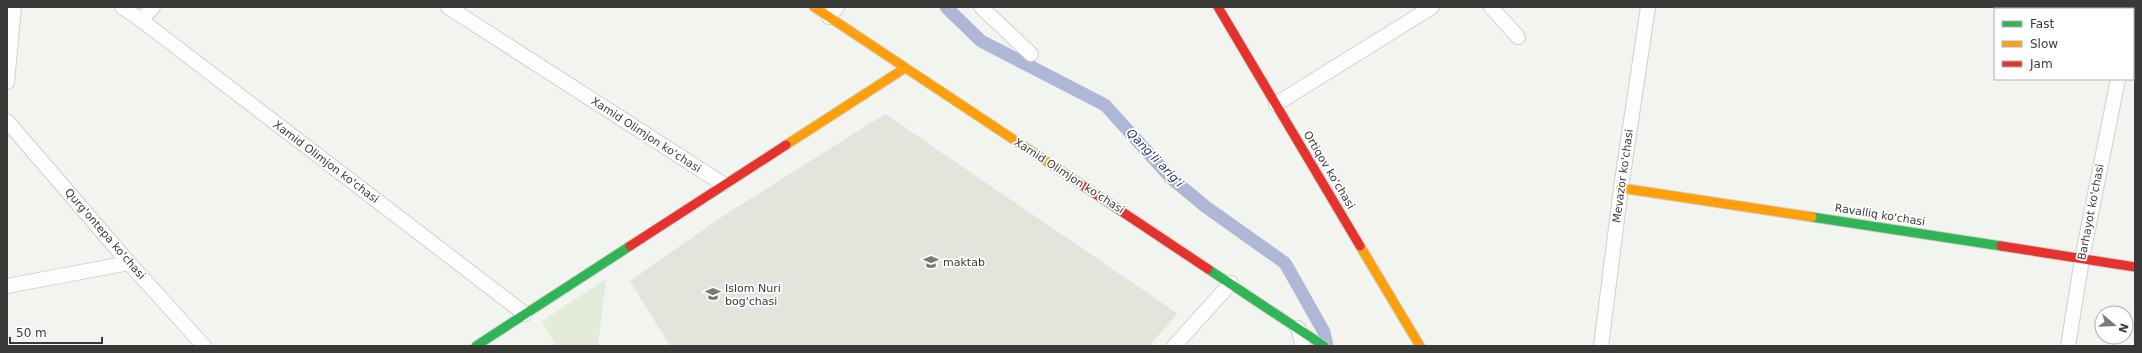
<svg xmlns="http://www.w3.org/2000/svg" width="2142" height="353" viewBox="0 0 2142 353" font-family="'DejaVu Sans',sans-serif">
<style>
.built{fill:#e1e5dc}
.green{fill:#e3ead8}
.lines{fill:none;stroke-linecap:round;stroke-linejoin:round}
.canal{stroke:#aeb7d6;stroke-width:13}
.street-casing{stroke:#cfd0cd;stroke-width:16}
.fast-casing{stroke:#cfd0cd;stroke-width:11}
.slow-casing{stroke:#cfd0cd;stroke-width:11}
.jam-casing{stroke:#cfd0cd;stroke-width:11}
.street{stroke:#fdfdfd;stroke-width:14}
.fast{stroke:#30b455;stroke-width:9}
.slow{stroke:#ff9f0a;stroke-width:9}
.jam{stroke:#e5322d;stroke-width:9}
.labels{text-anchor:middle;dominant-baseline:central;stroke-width:3.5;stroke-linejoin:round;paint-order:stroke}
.street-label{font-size:11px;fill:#393a38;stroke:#fff}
.poi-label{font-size:11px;fill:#393a38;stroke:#fff;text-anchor:start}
.water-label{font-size:12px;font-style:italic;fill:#29336b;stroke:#fff}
</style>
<rect width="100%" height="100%" fill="#f2f4f0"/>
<polygon class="built" points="885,114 1177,313 1178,313 1149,346 670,346 630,281 723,216"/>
<polygon class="green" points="606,279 598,346 556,346 542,321"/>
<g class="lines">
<polyline class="canal" points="946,7 981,41 1105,105 1171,178 1206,207 1285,263 1324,332 1327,346"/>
<g class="street-casing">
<g id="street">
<polyline points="122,7 141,20"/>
<polyline points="153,7 141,20 525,314"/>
<polyline points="448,7 723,184"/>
<polyline points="981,7 1031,54"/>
<polyline points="1491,7 1518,37"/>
<polyline points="2133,9 2133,7"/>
<polyline points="829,17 837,7"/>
<polyline points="7,82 14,7"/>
<polyline points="1276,104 1432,7"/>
<polyline points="7,121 129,263 204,346"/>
<polyline points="7,286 129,263"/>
<polyline points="1298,328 1303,346"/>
<polyline points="1174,346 1231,283"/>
<polyline points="1601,346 1621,188 1648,7"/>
<polyline points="2068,346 2082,259 2118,79"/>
</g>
</g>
<g class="fast-casing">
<g id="fast">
<polyline points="1812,217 2001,246"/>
<polyline points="1208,269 1324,346"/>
<polyline points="476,346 630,246"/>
</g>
</g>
<g class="slow-casing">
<g id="slow">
<polyline points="814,7 1085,187"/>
<polyline points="786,145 905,68"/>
<polyline points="1621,188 1812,217"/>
<polyline points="1360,246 1420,346"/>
</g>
</g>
<g class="jam-casing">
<g id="jam">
<polyline points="1218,7 1360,246"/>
<polyline points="1085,187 1208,269"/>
<polyline points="630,246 786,145"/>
<polyline points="2001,246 2135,267"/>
</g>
</g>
<use href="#street" class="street"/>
<use href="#fast" class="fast"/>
<use href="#slow" class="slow"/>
<use href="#jam" class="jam"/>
</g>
<defs>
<g id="school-bare" transform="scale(1.2)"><path d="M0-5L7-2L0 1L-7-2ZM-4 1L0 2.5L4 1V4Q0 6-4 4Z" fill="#7a7b78" stroke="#fff" stroke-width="2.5" paint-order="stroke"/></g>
</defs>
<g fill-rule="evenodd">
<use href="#school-bare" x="931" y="262"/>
<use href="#school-bare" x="713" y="294"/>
</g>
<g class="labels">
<g class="street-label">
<text transform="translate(646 135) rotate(33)">Xamid Olimjon ko'chasi</text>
<text transform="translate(326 162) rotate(37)">Xamid Olimjon ko'chasi</text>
<text transform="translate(1329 170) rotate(59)">Ortiqov ko'chasi</text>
<text transform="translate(1069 176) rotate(33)">Xamid Olimjon ko'chasi</text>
<text transform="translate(1623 176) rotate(-82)">Mevazor ko'chasi</text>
<text transform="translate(2091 212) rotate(-79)">Barhayot ko'chasi</text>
<text transform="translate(1880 215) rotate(9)">Ravalliq ko'chasi</text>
<text transform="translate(105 234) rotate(49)">Qurg'ontepa ko'chasi</text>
</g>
<g class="poi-label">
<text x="943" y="262">maktab</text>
<text x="725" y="288">Islom Nuri<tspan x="725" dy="13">bog'chasi</tspan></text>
</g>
<g class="water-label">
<text transform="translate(1155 158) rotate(46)">Qang'li arig'i</text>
</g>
</g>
<rect width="2142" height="353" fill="none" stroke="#393a38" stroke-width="16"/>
<rect x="1994" y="8" width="140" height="72" fill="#ffffff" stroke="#b0b0af"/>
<rect x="2002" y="21" width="20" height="6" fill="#30b455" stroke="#b0b0af"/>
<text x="2030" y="28" font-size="12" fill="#393a38">Fast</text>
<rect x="2002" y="41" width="20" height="6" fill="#ff9f0a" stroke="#b0b0af"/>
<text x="2030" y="48" font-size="12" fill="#393a38">Slow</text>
<rect x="2002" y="61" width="20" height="6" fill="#e5322d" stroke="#b0b0af"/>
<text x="2030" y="68" font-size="12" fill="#393a38">Jam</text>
<g transform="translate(2114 325) rotate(109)"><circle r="19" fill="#ffffff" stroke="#b0b0af"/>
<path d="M0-3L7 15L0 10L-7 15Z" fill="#7a7b78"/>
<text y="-6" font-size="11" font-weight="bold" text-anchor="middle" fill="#393a38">N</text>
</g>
<path d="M10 337v6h92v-6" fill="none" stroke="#393a38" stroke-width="2"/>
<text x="16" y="337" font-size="12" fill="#393a38" stroke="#ffffff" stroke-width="3" paint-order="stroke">50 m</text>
</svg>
